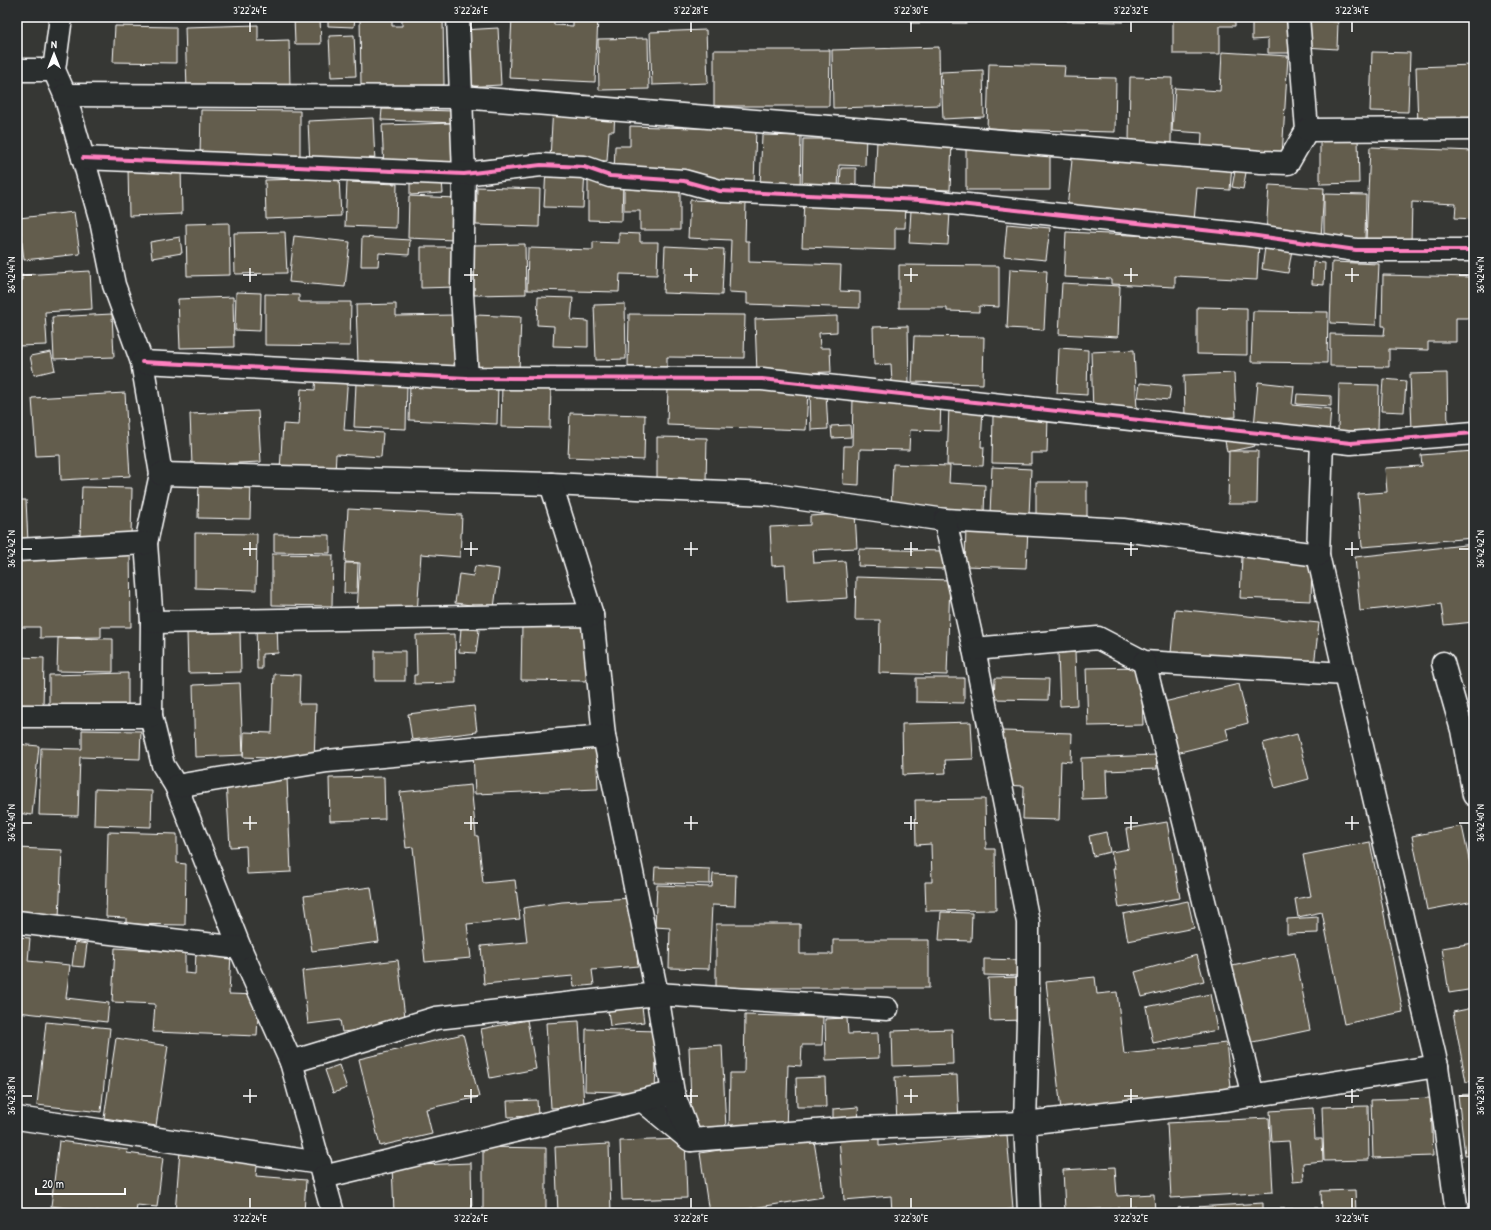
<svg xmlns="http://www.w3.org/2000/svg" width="1491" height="1230" viewBox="0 0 1491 1230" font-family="'Patrick Hand',sans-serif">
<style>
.building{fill:#645d4d;stroke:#fff}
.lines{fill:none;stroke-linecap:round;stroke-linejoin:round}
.minor-casing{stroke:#fff;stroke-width:25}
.minor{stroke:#2a2d2e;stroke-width:22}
.cycleway-casing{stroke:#2a2d2e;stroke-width:6}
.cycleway{stroke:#ff80c0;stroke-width:4}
.ticks{fill:none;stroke:#fff;stroke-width:1.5}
.neatline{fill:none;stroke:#fff;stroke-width:1.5}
.ticks-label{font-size:10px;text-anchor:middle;fill:#fff}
</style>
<rect width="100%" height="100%" fill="#363734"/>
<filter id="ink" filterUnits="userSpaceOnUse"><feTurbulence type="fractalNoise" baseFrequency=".025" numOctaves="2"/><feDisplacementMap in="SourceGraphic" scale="8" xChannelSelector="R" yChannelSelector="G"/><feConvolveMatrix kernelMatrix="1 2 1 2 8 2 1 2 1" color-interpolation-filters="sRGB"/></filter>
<g filter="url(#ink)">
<g class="building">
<polygon points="294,17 320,17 321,44 295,44"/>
<polygon points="328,17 355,17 354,27 328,26"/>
<polygon points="360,17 392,17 392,26 402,26 402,17 443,17 444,85 361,86"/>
<polygon points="512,17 554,17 554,25 573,26 573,17 598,17 595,82 509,78"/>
<rect x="911" y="17" width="55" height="6"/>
<polygon points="1067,17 1123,17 1123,22 1067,21"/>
<polygon points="1173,17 1248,17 1248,19 1235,19 1235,26 1220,26 1220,54 1173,54"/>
<polygon points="1252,17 1288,17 1289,53 1268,53 1268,39 1252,40"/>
<polygon points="1307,20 1338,22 1337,49 1305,47"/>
<polygon points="258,25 258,41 289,40 290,88 187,90 185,27"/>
<polygon points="115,26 176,27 176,63 113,62"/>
<polygon points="498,28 501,85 465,87 462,30"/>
<polygon points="706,30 708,83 652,85 650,32"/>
<polygon points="354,35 356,76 331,77 329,36"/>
<polygon points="648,38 649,89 599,90 598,39"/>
<polygon points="939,47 940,105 833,108 832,50"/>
<polygon points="714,50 830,50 829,106 714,106"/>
<polygon points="1222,52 1288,56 1282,156 1201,151 1202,133 1172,131 1175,88 1220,91"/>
<polygon points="1372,52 1410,53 1408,112 1370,111"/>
<polygon points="989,64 1065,66 1064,77 1116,78 1115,132 987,129"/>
<polygon points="1473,65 1474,124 1418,126 1416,67"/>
<polygon points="983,70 984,117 943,119 941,72"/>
<polygon points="1130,77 1172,78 1171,143 1129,142"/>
<polygon points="553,107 615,110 614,131 609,131 607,161 550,158"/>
<polygon points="382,109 455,111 455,123 381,120"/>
<polygon points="201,110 300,111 300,158 200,157"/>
<polygon points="373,118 375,162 310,165 308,121"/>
<polygon points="452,123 454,168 384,170 382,125"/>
<polygon points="630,126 756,130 754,181 614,175 615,146 630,146"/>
<polygon points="824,132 866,133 865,166 839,165 838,189 802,189 803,139 824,139"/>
<polygon points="762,135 801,136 800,190 760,188"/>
<polygon points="1358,137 1359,183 1320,184 1320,138"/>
<polygon points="877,140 952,142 950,190 875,188"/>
<polygon points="966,145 1050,146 1050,190 966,190"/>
<polygon points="1370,147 1474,151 1474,219 1455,218 1456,204 1412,202 1411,243 1366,242"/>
<polygon points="1073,150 1232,164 1230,190 1197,188 1194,221 1067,209"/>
<polygon points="1236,166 1247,167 1243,189 1232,187"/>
<polygon points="181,167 182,214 129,216 128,168"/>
<polygon points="546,168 585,169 583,208 544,207"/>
<polygon points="841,168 856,168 856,185 840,185"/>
<polygon points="339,178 341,216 266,219 265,180"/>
<polygon points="588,178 623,178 622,221 588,220"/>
<polygon points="442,180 443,193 410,195 410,182"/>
<polygon points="347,182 397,184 396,228 345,226"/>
<polygon points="624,183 680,183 680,230 640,230 640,211 624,211"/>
<polygon points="1269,185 1324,188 1321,238 1266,236"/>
<polygon points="477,187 540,189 539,227 476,225"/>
<polygon points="1324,194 1366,195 1365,240 1324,239"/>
<polygon points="409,196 456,198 454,240 408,238"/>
<polygon points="690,200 746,202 745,241 749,241 749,262 841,265 840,291 860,292 860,308 747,304 747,293 729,292 731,240 688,238"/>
<polygon points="804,200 906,203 905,228 895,228 895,250 802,247"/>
<polygon points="911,210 950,212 948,245 909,243"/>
<polygon points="74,212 80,254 24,260 19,218"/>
<polygon points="229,223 230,275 187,276 186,224"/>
<polygon points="1007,224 1050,228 1046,260 1004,256"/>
<polygon points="285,232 287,273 235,274 234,233"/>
<polygon points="1066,232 1259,241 1257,280 1175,276 1175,287 1111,284 1111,279 1064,277"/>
<polygon points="619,233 640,234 640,242 658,242 657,275 620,274 619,292 527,290 528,248 593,250 593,242 619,243"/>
<polygon points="294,236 350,242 345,287 289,282"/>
<polygon points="180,237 182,253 152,258 150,242"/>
<polygon points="362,237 410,240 409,255 379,253 378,266 361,266"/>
<polygon points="1266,240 1293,244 1288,273 1262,269"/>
<polygon points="525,244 526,294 474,295 473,245"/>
<polygon points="665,246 724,249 722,295 663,293"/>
<polygon points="421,247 455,247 456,287 421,288"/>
<polygon points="1313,262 1325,263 1324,285 1312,284"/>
<polygon points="1332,262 1379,264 1376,325 1330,323"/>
<polygon points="899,265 999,266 999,307 979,306 979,312 947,311 947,308 899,308"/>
<polygon points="1010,269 1047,271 1044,330 1007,328"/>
<polygon points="90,271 92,309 45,312 47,345 17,346 17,280 22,280 22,275"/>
<polygon points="1383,275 1474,277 1474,318 1456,318 1456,342 1428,342 1428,350 1389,349 1389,367 1330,366 1330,334 1384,335 1385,326 1382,326"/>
<polygon points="1062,283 1120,286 1118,337 1059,334"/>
<polygon points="236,292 261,293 260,331 235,330"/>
<polygon points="265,294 299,295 299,302 351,302 350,346 265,345"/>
<polygon points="233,297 234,347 180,348 178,299"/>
<polygon points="538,297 573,298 571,320 588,321 588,347 553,346 554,326 537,325"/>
<polygon points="396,304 396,316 455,315 457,373 402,374 402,362 358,363 356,305"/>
<polygon points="625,304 626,359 596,360 594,305"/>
<polygon points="1197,307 1247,308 1247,355 1197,354"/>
<polygon points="1253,311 1328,312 1327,363 1251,362"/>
<polygon points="112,314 114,357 54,359 52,317"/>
<polygon points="629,314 745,315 744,358 667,357 667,367 628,367"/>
<polygon points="476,315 521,317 519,371 473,369"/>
<polygon points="837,316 837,332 819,333 820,348 830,348 831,372 757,374 755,319"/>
<polygon points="908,326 909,383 892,383 891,364 874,365 873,327"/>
<polygon points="914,336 984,337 983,384 912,382"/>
<polygon points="1059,348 1088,350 1087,395 1057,393"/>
<polygon points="1134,350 1137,410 1093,412 1091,352"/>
<polygon points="51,352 55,370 34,375 30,356"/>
<polygon points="316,372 348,374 344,430 383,433 381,457 336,454 335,474 280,470 283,424 299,425 301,389 315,390"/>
<polygon points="1234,373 1236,417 1185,419 1184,375"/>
<polygon points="1447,373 1448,430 1412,431 1410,374"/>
<polygon points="1383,379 1406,381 1404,412 1381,411"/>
<polygon points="410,381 498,385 497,424 409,420"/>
<polygon points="1258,382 1294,386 1292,405 1331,409 1329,434 1254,427"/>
<polygon points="356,383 407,384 406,429 354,427"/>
<polygon points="1140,383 1171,386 1169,400 1138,397"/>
<polygon points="502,384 551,385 550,428 501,427"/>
<polygon points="1339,384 1379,385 1378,431 1338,431"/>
<polygon points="668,387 808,390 806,430 667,425"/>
<polygon points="125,393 130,476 61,480 60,455 36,456 32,398"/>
<polygon points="810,393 826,393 828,429 811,430"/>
<polygon points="1297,394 1331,396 1331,406 1296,404"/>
<polygon points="853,397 941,399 940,431 910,430 909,450 860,449 859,485 843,484 844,446 852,446"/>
<polygon points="949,406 983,407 981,447 984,447 983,466 947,465"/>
<polygon points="258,411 261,462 192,465 190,414"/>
<polygon points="570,413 645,415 644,460 568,457"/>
<polygon points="993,416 1048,417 1047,453 1031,453 1031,464 992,463"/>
<polygon points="850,425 851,437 832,438 831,426"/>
<polygon points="1252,436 1255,446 1227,452 1225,441"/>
<polygon points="657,437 707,438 706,483 657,482"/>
<polygon points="1229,451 1258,451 1257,504 1228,504"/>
<polygon points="1474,451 1474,538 1362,547 1358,494 1387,492 1385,468 1422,466 1421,455"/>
<polygon points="893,464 950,466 949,483 985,485 984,513 891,509"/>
<polygon points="992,467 1031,469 1029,516 990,514"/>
<polygon points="199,481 251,482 250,519 198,518"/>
<rect x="1036" y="482" width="51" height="43"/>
<polygon points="82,487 132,488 131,537 80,535"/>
<polygon points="17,500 26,500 28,542 17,543"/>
<polygon points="348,509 462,515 460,557 421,554 417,614 357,611 360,563 345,562"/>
<polygon points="855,513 857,548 813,550 814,563 845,561 848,598 787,602 785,565 772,566 770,527 810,525 810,516"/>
<polygon points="966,526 1028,529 1026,568 965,566"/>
<polygon points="195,533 257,534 256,590 195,588"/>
<polygon points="274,534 330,535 330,553 274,552"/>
<polygon points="1474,544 1474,622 1444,625 1441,604 1417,607 1417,605 1360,611 1355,557"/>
<polygon points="859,549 943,551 943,569 858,566"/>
<polygon points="130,551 131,627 101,627 101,637 40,638 40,627 17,627 17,553"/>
<polygon points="272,554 333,555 332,606 272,605"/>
<polygon points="1242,557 1312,560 1311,601 1240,598"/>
<polygon points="345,563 358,563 357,593 344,593"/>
<polygon points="475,566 499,569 494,608 455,603 459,574 473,576"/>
<polygon points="856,577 950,580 947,675 879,673 880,620 855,620"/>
<polygon points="1175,609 1319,623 1314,666 1171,653"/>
<polygon points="277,622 278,653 262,654 262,669 257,669 256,623"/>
<polygon points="522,625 588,627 588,681 521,680"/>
<polygon points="461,628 479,630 476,653 459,652"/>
<polygon points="240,631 241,672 188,673 187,632"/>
<polygon points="455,634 456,683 414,684 414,675 417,675 416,635"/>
<polygon points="58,638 113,639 113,672 57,671"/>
<rect x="375" y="651" width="30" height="30"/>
<polygon points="1075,652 1077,705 1060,706 1058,653"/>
<polygon points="17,657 44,658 43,708 17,707"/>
<polygon points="1141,667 1143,725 1088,726 1086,668"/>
<polygon points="128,673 128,709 49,711 49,675"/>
<polygon points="274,674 300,675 299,704 316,704 314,760 243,757 244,732 272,733"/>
<polygon points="916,678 964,678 964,703 916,702"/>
<polygon points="995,678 1049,679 1048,700 994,699"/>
<polygon points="240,683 243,755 195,757 193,685"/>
<polygon points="1239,684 1248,723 1226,729 1229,740 1176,753 1164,702"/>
<polygon points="474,706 477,732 412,740 408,714"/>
<polygon points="971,722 973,759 945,760 946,773 903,775 902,724"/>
<polygon points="82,730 141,731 140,759 80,757 78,816 39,815 41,748 82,749"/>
<polygon points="1002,731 1072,733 1071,762 1061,761 1059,820 1023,819 1024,786 1001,785"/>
<polygon points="1297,734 1309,779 1275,788 1263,743"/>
<polygon points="17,744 39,746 32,815 17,813"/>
<polygon points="596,746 598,789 475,794 473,751"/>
<polygon points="1156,755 1157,769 1106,771 1107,798 1082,799 1081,758"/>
<polygon points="384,777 385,819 330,821 329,778"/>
<polygon points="287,778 291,872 247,874 246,846 230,847 226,781"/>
<polygon points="471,785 476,836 478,836 483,883 515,880 520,919 467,924 471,958 425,962 413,847 406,848 400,792"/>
<polygon points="95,789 152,791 151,827 94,825"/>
<polygon points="985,799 986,849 995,849 996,910 926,911 925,882 932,882 931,844 916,845 915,800"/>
<polygon points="1167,822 1180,898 1119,908 1113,869 1115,869 1111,852 1129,849 1126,829"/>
<polygon points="1462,826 1474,883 1474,901 1427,910 1412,836"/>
<polygon points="108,832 177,834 177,863 186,864 185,925 126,924 126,918 106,917"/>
<polygon points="1106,832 1110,852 1093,856 1089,836"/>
<polygon points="1370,842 1403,1012 1344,1024 1322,912 1298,917 1295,899 1311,896 1303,855"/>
<polygon points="17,848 62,850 59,918 17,916"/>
<polygon points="655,867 710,869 710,884 654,883"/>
<polygon points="713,874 736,875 735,906 712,905 709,969 669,968 670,928 655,927 657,885 712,887"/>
<polygon points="371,887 379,942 312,951 304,896"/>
<polygon points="632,898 638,966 592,970 594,985 574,987 573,976 484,984 481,946 527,942 523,908 562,902"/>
<polygon points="1188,901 1194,928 1128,941 1123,914"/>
<polygon points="941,912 972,913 971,941 939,940"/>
<polygon points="1318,917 1318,933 1287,934 1287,919"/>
<polygon points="716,924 800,924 800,954 833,954 833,940 929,940 929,988 716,988"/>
<polygon points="17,937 30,938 28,961 70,965 66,998 109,1003 107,1022 17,1012"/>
<polygon points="75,942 87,944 84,967 72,966"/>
<polygon points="1474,943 1474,989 1449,993 1442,948"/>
<polygon points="115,948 185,952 185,973 195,974 196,951 231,953 229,994 259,995 257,1036 153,1032 155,1004 112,1002"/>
<polygon points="1295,953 1310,1030 1248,1043 1232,966"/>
<polygon points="1197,955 1204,981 1142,997 1135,972"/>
<polygon points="984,959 1021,960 1021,976 984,975"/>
<polygon points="398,960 406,1025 342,1032 340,1020 308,1024 302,971"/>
<polygon points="1023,977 1025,1020 990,1021 988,978"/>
<polygon points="1095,977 1097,994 1117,992 1124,1054 1226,1043 1232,1096 1061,1110 1046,982"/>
<polygon points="1474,993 1474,1081 1466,1082 1453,1012 1473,1008 1471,994"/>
<polygon points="1210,994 1217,1030 1153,1043 1146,1007"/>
<polygon points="641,999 644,1022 610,1026 607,1003"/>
<polygon points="745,1015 823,1017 822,1045 802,1045 801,1066 788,1065 786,1132 729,1131 730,1073 744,1073"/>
<polygon points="847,1018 848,1034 878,1033 879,1058 826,1060 825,1019"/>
<polygon points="527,1020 536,1069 490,1078 481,1029"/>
<polygon points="579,1021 584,1106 551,1108 546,1023"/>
<polygon points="46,1022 110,1028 101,1112 37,1105"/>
<polygon points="586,1029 657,1031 655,1093 585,1091"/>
<polygon points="952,1029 953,1064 893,1066 892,1031"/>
<polygon points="463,1034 479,1097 426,1109 432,1134 380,1146 359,1059"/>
<polygon points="116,1038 168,1046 156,1126 104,1118"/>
<polygon points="722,1045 726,1129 692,1130 689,1047"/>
<polygon points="339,1065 347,1088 333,1093 325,1070"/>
<polygon points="957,1075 959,1122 897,1124 895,1077"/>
<polygon points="825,1077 826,1107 797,1107 796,1078"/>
<polygon points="1474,1094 1474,1154 1465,1155 1458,1095"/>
<polygon points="1431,1098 1433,1156 1373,1158 1371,1100"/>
<polygon points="537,1100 538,1116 508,1117 507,1101"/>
<polygon points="1368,1106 1369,1160 1324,1161 1322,1107"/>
<polygon points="858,1107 859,1121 833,1122 833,1109"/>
<polygon points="1313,1108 1315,1139 1322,1139 1323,1161 1303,1163 1304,1181 1293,1182 1289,1141 1272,1142 1270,1111"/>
<polygon points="1269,1118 1273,1192 1171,1198 1167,1123"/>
<polygon points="879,1134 879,1146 1007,1135 1013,1209 965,1213 892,1213 891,1196 844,1200 839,1137"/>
<polygon points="813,1135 823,1197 721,1213 709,1213 700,1153"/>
<polygon points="685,1139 687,1198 622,1200 620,1141"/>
<polygon points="59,1141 128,1150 127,1153 163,1158 157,1207 137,1205 136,1213 106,1213 51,1206"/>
<polygon points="609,1144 611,1213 558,1213 555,1147"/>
<polygon points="483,1147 546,1148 546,1213 483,1213"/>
<polygon points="180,1151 258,1157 256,1176 306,1180 304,1213 175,1213"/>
<polygon points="471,1163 472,1213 394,1213 392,1166"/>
<polygon points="1115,1167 1117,1196 1154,1194 1155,1213 1136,1213 1136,1207 1065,1211 1063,1170"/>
<polygon points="1355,1190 1356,1213 1322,1213 1321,1191"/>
<polygon points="1263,1203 1263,1213 1178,1213 1178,1208"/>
<polygon points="1318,1208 1318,1213 1267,1213 1266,1209"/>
</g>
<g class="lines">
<g class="minor-casing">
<g id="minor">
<polyline points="61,17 54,70 65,95 101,221 114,285 142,362 161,474 146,543 152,622 151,716 163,765 176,786 240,948 291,1062 333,1213"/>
<polyline points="458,17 464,174 462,294 467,378"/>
<polyline points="17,70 54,70"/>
<polyline points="65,95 461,97 1261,162 1288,163 1307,130 1298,17"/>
<polyline points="1307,130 1474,129"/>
<polyline points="83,158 464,174 541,165 584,167 610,176 684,181 720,191 921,200 1250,235 1356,250 1474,250"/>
<polyline points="142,362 467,378 762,379 1351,443 1474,433"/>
<polyline points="1322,441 1318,555 1345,674 1437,1066 1457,1213"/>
<polyline points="161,474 551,484 767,494 945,520 1123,530 1318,555"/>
<polyline points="551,484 592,615 604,736 657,994 673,1093"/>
<polyline points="945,520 974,649 1028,922 1028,1020 1025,1123 1029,1213"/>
<polyline points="17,550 146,543"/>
<polyline points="152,622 592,615"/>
<polyline points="974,649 1098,638 1144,662 1345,674"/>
<polyline points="1144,662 1253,1096"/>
<polyline points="1443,663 1462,730 1474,795"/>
<polyline points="17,716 151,716"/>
<polyline points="176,786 327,761 604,736"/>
<polyline points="17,922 240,948"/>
<polyline points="291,1062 436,1018 657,994 887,1009"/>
<polyline points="643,1101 690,1140"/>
<polyline points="17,1118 320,1163"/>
<polyline points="323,1177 673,1093 691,1140 856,1128 1025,1123 1219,1101 1437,1066"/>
</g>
</g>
<use href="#minor" class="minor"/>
<g class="cycleway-casing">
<g id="cycleway">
<polyline points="83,158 464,174 541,165 584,167 610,176 684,181 720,191 921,200 1250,235 1356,250 1474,250"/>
<polyline points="142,362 467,378 762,379 1351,443 1474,433"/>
</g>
</g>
<use href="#cycleway" class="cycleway"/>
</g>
</g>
<path class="ticks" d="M250,22V32M471,22V32M691,22V32M911,22V32M1131,22V32M1352,22V32M250,268V282M471,268V282M691,268V282M911,268V282M1131,268V282M1352,268V282M22,275H32M243,275H257M464,275H478M684,275H698M904,275H918M1124,275H1138M1345,275H1359M1459,275H1469M250,542V556M471,542V556M691,542V556M911,542V556M1131,542V556M1352,542V556M22,549H32M243,549H257M464,549H478M684,549H698M904,549H918M1124,549H1138M1345,549H1359M1459,549H1469M250,816V830M471,816V830M691,816V830M911,816V830M1131,816V830M1352,816V830M22,823H32M243,823H257M464,823H478M684,823H698M904,823H918M1124,823H1138M1345,823H1359M1459,823H1469M250,1089V1103M471,1089V1103M691,1089V1103M911,1089V1103M1131,1089V1103M1352,1089V1103M22,1096H32M243,1096H257M464,1096H478M684,1096H698M904,1096H918M1124,1096H1138M1345,1096H1359M1459,1096H1469M250,1198V1208M471,1198V1208M691,1198V1208M911,1198V1208M1131,1198V1208M1352,1198V1208"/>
<rect width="1491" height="1230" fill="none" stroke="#2a2d2e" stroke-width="44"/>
<g transform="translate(54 54)" stroke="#2a2d2e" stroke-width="3" paint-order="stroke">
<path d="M0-3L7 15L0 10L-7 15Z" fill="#ffffff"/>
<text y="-6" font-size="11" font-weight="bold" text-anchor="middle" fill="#ffffff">N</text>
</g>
<path d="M36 1188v6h89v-6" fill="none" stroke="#ffffff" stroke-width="2"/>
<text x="42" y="1188" font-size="12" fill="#ffffff" stroke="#2a2d2e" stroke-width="3" paint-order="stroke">20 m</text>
<rect x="22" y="22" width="1447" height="1186" class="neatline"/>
<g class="ticks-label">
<text x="250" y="14">3°22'24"E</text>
<text x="471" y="14">3°22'26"E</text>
<text x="691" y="14">3°22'28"E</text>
<text x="911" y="14">3°22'30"E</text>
<text x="1131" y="14">3°22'32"E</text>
<text x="1352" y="14">3°22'34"E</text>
<text transform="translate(11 275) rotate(-90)" y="4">36°42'44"N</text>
<text transform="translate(1480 275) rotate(-90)" y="4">36°42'44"N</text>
<text transform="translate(11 549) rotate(-90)" y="4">36°42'42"N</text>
<text transform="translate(1480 549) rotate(-90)" y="4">36°42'42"N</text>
<text transform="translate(11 823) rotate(-90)" y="4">36°42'40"N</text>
<text transform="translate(1480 823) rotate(-90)" y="4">36°42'40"N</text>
<text transform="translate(11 1096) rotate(-90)" y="4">36°42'38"N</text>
<text transform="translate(1480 1096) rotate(-90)" y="4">36°42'38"N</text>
<text x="250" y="1222">3°22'24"E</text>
<text x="471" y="1222">3°22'26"E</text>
<text x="691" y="1222">3°22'28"E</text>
<text x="911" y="1222">3°22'30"E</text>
<text x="1131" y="1222">3°22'32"E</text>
<text x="1352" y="1222">3°22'34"E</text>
</g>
</svg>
